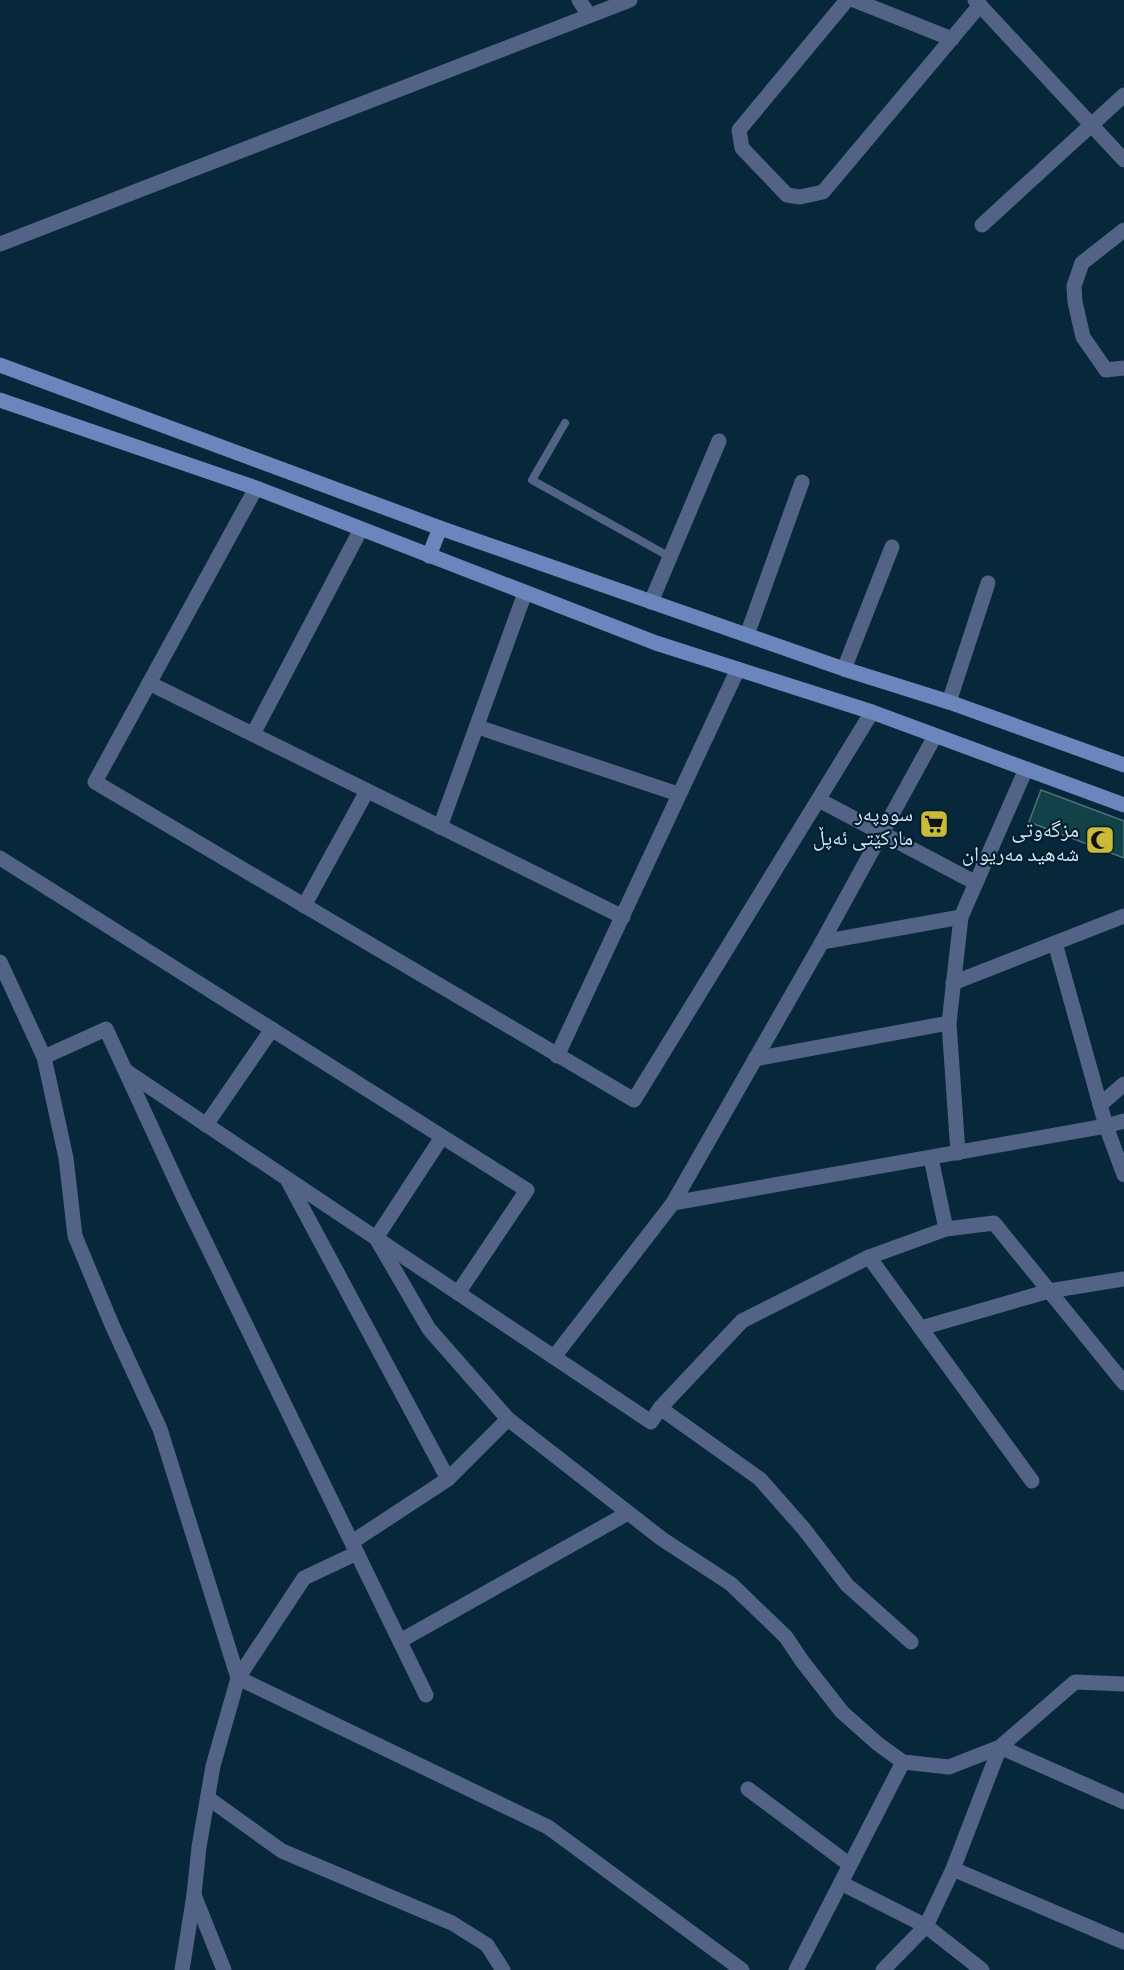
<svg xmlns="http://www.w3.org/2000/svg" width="1124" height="1970" viewBox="0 0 1124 1970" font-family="Barlow,'Noto Naskh Arabic',sans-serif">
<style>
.building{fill:#134148;stroke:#49757c;stroke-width:1.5}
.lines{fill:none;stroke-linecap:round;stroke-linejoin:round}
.service{stroke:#526385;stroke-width:8}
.minor{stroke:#526385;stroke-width:15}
.secondary{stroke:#6b86bc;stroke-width:15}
.labels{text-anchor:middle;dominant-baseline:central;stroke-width:4.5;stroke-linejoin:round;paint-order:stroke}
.poi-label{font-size:21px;fill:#d3e5f1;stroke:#001e2f;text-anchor:end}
</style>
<rect width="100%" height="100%" fill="#06283a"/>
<polygon class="building" points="1041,790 1124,821 1124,858 1029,822"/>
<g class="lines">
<polyline class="service" points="565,423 532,480 670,557"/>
<g class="minor">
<polyline points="579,0 589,15"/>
<polyline points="847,0 739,130 742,148 787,195 800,197 823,192 980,5"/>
<polyline points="854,0 952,39"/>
<polyline points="975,0 1124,160"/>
<polyline points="982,225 1124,95"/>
<polyline points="1124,230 1082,263 1074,286 1075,302 1083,337 1106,370 1124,368"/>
<polyline points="0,244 630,0"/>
<polyline points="256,488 95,782 634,1100 872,712"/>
<polyline points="651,602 719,441"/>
<polyline points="747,635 802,482"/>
<polyline points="844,669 892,547"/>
<polyline points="149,683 623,917"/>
<polyline points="949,702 988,583"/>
<polyline points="478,727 678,794"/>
<polyline points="253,734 361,529"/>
<polyline points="819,800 976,883"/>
<polyline points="440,827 525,593"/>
<polyline points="0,858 527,1190 458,1293"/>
<polyline points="304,906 367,791"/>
<polyline points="822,942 961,917"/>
<polyline points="1055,943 1106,1126 1124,1175"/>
<polyline points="0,962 44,1057 66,1158 75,1236 112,1325 160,1429 238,1678 548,1827 742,1970"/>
<polyline points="953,983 1124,916"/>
<polyline points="557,1056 738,669"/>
<polyline points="44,1057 106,1029 184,1198 426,1695"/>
<polyline points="755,1059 949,1023"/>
<polyline points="126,1071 651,1422 660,1408 742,1321 869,1257 946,1229 994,1223 1124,1383"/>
<polyline points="1100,1105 1124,1084"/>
<polyline points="206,1125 272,1029"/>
<polyline points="442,1137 376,1238 429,1329 508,1419 662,1539 731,1584 786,1637 802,1661 842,1712 878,1744 903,1762 949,1767 1000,1747 1124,1802"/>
<polyline points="958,1153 949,1023 961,917 1026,769"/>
<polyline points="931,1158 946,1229"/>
<polyline points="288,1181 448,1479"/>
<polyline points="673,1203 1106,1126 1124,1121"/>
<polyline points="869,1257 1032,1481"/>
<polyline points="921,1328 1049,1291 1124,1279"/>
<polyline points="554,1357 673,1203 822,942 935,736"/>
<polyline points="660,1408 760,1479 804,1529 847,1585 911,1642"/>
<polyline points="352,1542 448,1479 508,1419"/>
<polyline points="400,1641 628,1513"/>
<polyline points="748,1789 850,1865"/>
<polyline points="208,1798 282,1851 452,1923 487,1945 503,1970"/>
<polyline points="953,1869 1124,1942"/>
<polyline points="841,1883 926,1926 982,1970"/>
<polyline points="182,1970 194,1895"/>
<polyline points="224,1970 194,1895 199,1847 213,1766 238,1678 304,1578 357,1553"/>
<polyline points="796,1970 903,1762"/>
<polyline points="883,1970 926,1926 953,1869 1000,1747 1075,1682 1124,1684"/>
</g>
<g class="secondary">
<polyline points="0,365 440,528 844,669 949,702 1124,765"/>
<polyline points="0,400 256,488 656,643 872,712 1124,805"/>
<polyline points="429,556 440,528"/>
</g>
</g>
<defs>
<g id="supermarket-square" transform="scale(1.5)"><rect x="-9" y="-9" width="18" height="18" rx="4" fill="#caba39" stroke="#001e2f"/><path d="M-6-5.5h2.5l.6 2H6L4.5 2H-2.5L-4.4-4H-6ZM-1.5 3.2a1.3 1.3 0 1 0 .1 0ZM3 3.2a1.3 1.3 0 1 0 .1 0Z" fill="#111"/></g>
<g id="mosque-square" transform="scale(1.5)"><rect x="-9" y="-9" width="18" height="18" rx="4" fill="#caba39" stroke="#001e2f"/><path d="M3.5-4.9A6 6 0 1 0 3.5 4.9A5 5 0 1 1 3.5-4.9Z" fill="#111"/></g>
</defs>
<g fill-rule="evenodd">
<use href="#supermarket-square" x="934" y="824"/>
<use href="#mosque-square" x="1100" y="840"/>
</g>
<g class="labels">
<g class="poi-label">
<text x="913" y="812">سووپەر<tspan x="913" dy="24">مارکێتی ئەپڵ</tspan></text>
<text x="1079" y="828">مزگەوتی<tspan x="1079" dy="24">شەھید مەریوان</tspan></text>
</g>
</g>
</svg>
